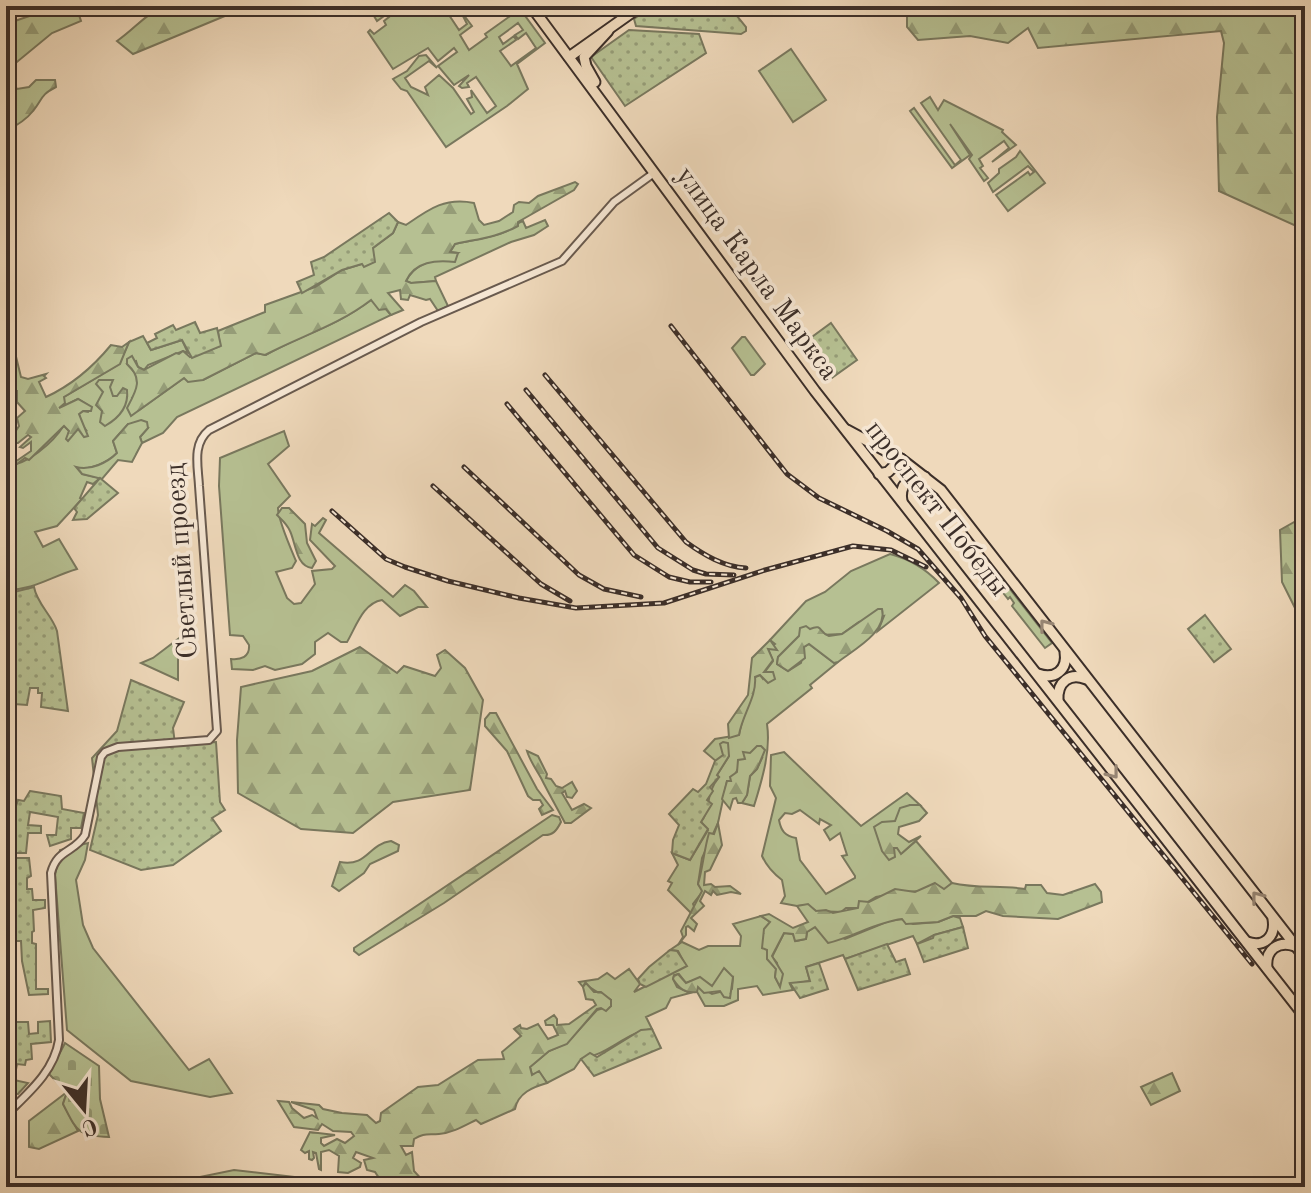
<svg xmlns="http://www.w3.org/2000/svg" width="1311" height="1193" viewBox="0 0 1311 1193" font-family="'Old Standard TT',serif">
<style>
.grass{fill:#b6c092;stroke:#79785e;stroke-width:2;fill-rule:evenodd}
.forest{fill:url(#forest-firs);stroke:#79785e;stroke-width:2}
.cemetery{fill:url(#cemetery-stones);stroke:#79785e;stroke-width:2}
.park{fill:url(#park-dots);stroke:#79785e;stroke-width:2}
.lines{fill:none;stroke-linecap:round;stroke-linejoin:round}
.minor-casing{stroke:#695a4e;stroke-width:10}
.major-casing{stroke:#3c2f29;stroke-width:13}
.minor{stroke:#f5e6d3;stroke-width:6}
.major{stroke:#efd9bb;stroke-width:9}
.rail-casing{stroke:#3c2f29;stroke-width:5}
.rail{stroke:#f5e6d3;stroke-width:2;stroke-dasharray:6;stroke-linecap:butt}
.oneway{stroke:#968472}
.labels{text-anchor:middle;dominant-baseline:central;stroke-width:7;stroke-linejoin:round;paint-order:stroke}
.street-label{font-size:28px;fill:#3c2f29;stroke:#f5e6d3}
</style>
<defs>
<pattern id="forest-firs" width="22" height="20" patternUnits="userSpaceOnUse" patternTransform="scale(2)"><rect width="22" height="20" fill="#b6c092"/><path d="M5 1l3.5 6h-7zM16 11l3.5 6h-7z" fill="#959c77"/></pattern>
<pattern id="cemetery-stones" width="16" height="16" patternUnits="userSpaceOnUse" patternTransform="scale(2)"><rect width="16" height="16" fill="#b6c092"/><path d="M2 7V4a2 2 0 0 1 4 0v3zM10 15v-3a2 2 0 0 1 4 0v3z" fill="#959c77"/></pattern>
<pattern id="park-dots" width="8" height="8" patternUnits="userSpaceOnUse" patternTransform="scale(2)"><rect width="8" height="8" fill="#b6c092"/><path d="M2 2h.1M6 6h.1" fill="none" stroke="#959c77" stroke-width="1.8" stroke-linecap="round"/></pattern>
</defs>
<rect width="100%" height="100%" fill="#efd9bb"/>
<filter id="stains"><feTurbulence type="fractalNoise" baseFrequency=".0025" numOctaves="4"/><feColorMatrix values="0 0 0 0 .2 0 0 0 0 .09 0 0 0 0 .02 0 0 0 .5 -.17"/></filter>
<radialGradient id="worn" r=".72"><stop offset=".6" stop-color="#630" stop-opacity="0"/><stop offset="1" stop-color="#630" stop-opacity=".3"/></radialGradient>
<g class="grass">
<path d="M377,6H443L459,30L467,24L460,10L472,26L460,35L469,50L487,37L485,34L520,9L545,43L517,64L528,89L507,106L446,147L407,91L401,89L393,79L407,71L419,56L426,55L437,68L429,61L405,78L411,87L428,95L425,87L439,75L453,88L471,114L474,112L467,99L472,97L471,90L487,113L496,106L476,77L467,83L469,87L462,88L459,86L469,75L454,85L438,66L457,52L454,48L438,61L428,48L393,69L368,32L370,30L374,34L386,25L384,21L389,17L387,14L377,21L371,11ZM518,23L523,30L515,35L518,39L526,33L536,48L511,66L500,51L516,40L514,36L503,44L499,37Z"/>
<polygon points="791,49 826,100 793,122 759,71"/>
<polygon points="930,97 938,110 944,100 1003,130 1002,132 1016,145 992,162 1009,148 1004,141 979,159 983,166 980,168 988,178 984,181 969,159 972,155 950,124 970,155 952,168 910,111 914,108 955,165 961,160 921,103"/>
<polygon points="1020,151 1045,183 1008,211 996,195 1028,172 1030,175 1034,172 1028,166 993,192 988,183 999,173 999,169 1016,157"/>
<path d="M545,220L548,226L534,235L511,242L435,277L436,281L411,283L406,281C413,267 430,258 445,261L458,253L450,252L455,244C472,240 490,239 507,231C513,228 516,223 523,221L526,228Z"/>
<path d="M371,300L386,309L391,315L177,417L163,433L142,443L140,437L148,428L128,424L113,441L117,453C108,462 91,470 78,468L83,474L100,478L93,484L87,482L80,498L82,499L57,526L35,532L43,547L59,539L77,569C50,577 34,590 6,590V465C25,467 54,442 64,425L69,431L68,436L78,429L86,430L81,423L79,414L83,411L88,412L91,407L78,399L57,410L64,397L119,364L129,342L143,336L151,350L182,340L188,353L183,351L148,365L144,370L138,367L136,361L127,364L136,374L138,392L132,398L139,410L184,378L203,380L256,353L266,355C301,335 337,326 371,300Z"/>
<polygon points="742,337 745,337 765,364 754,375 751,375 732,348"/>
<path d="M284,431L289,446L268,464L290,496L278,508C278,520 291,549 296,561L292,568L276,572L287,598L294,604L301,603L315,584L312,571L332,569L335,566L310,540L312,524L315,526L323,518L326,520L319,533L393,597L405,585L414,591L427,607H418L400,616L382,600C363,603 356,627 347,642H341L328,633L315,642V654L302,664L275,670L265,666L253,670L232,669L231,659C241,660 250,657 249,645L243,636L230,635L219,486L220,458Z"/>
<path d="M890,554C909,559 925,568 939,583L878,631L884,616L859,622L842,634L799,636L778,657L777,664L788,671L801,663L804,647L809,644L834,663L838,662L810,685L812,688L767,724C771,751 762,780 754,806L742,803L747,795L750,776L757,769L762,758C738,759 743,762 731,781H727L718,823L702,858L698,884L703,891L693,904L695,909L691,913L668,890L672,883L668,881L678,865L672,853L690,860L708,830L701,822C712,808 704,795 719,777L717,775L729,756L722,746L724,755L717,762L704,751L715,739L739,735C742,715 753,698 755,677L760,675L763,679L768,673H764L773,661L768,649L775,644L770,640L806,601L825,592L851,571Z"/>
<polygon points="999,575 1052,643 1045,648 1012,606 1014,603 1010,597 1008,599 993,580"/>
<polygon points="178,639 178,680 141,663 153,658"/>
<path d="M784,752L861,826L907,793L920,805H910L896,821L888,823L893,848H897L902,853L916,841L952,883L944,890L903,892L876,897L858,908H846L841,912L816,911L808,905L797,906L781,903L785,896L782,880C774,874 766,865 762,856L776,798L770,786L771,755ZM800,810L819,824L820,819L831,825L824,830L830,840L840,833L847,855L842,856L855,876V878L826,894L800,860L796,838C785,836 781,831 779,820L785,813L792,814Z"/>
<polygon points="88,843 85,860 76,880 83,925 93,948 189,1070 209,1059 232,1093 210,1097 131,1081 67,1030 55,875 60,850"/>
<path d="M761,916L770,922L767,950L776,969L775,977L780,986L777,963L772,957L784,933L793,934L796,941L806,939L807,932L815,927L845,939L889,921L902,919L913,924L938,922L953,916L960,918L963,927L934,935L917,944L913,936L845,959L843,955L806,967L810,981L790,984L793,990L763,995L757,986L738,989V1000L724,1006H705L696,990L698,986L712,994L732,989L733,977L712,986L700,978L686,983L679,974L674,975L673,979L677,987L690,993L671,998L666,1008L646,1017L652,1029C626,1032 608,1055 581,1059L574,1069L547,1083L539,1072L532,1075L530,1067L549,1051L567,1043L597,1010L611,1006V1000C602,993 593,992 585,983L583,987L579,982L598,979L607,973L615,979L629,969L640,984L634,992L686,966L678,951L670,950L682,942L699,950L708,946H740L741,936L733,924Z"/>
<polygon points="234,1170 303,1178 328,1187 179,1187 180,1181"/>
</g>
<g class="forest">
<polygon points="74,6 85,6 78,12 81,21 52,33 6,71 6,24 44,11"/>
<path d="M163,6H249L133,54L117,41C133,30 146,14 163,6Z"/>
<polygon points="907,6 1266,6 1265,13 1305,14 1305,230 1219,191 1217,117 1224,43 1221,31 1038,48 1028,28 1008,43 970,36 918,40 907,27"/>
<path d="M10,78L17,89L29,87L36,80H55L56,87C40,95 43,99 33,111C26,120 16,126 6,131V81Z"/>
<path d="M575,182L578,184L574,190L518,222V226C498,237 477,239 455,244L450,252L458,253L455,262C436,260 415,261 406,281L411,283L436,281L448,306L438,311L430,299L426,300L410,295L408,300L401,299L400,290L388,293L403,310L391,315L386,309L379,310L371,300C337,326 301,336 265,355L256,353L203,380L188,382L184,378L131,416L127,408C136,391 144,379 127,364V359L132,356L138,367L144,370L176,353L179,354L183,351L190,357L220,346L218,331L265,312V305L315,287L342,270L362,264L373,248L393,233L398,222L406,225C429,209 445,197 474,203L479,220L484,225L499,221L513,212L514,205L519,202L529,203L538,196Z"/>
<path d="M6,331L7,334L10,332L21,377L28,379L46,374L44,376L46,378L39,382L46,397C72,385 93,367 111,345L122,347L129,342L120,364L64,397L65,403L59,408L78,399L92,407L91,411H83L79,414L88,436L84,437L78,429L68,441L66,439L69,431L64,426L29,460L25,458L13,467L6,465L7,452L15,462L31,451V442L23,448L20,447L31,437L28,435L18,443H6V435H13L19,426L17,418L25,411L17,402V391H13L10,412L13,421L11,425L6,423Z"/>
<path d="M99,380H113L110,387L113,396H117L123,388L127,390C129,407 119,418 105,426L100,422L102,411L96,405L103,392L96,384Z"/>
<path d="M141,420L147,422L148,428L140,437L142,443L132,462L118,460L102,479L82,474L76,467C90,471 107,463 117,453L113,441L128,424Z"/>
<path d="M282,508H289L305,524L307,543L316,561L312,568C296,566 296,544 290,531C287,524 282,520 277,515Z"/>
<polygon points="1305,516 1305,628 1282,582 1280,530"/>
<path d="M878,609H882C888,632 853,650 838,662L834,663L809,644L804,647L805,658L788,671L777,664L778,657L799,636L800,628L806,626L810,629C823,623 819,633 829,636L842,634Z"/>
<path d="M770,640L777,650L768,649L773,660L764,672H773L775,679L768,683L760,675L755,677C757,697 742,715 739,735L729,738L728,724L748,695L752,658Z"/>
<polygon points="360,647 397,673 404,666 435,676 441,668 437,655 445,650 465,668 483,700 470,790 393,802 353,833 301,829 238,793 237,740 241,687 312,671"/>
<polygon points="490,713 496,713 537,789 553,810 542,815 539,809 543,805 540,800 533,800 528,796 507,751 485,726 485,719"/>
<polygon points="757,746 761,746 765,750 757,769 750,776 747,795 742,803 738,803 736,798 733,799 730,809 722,799 727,781 731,781 730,777 737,772 738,760 745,759 743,752 750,753"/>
<path d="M527,751L538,756L547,774L546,778L551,779L556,786L562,788L572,782L577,791L572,798L567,797L565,791L562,793L572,810L584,804L591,808L571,823H565C557,808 548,792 541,778C536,769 530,761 527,751Z"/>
<polygon points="910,805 920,805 927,813 919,821 899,827 898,834 909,842 921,836 901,854 897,848 894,848 895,857 889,860 882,851 874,827 882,822 895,821 900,808"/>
<path d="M552,815L559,817L561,822C557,830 553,836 543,835L444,903L359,955L354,951V948Z"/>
<path d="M718,823L722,845L710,870L705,872L704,885L711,884L715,887L730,886L741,894L731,892L717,895L713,891L711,895L705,891L700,901L704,906L691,918L697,924L694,931L688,926L686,927V935L678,945L683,937L681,931L702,891L698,884C703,867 704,850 709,833L714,834Z"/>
<path d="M391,841L399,845L398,851L370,864L364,873L339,891L332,886L340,862C368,867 368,844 391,841Z"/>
<path d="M935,883L944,889L952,883C977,889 1000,885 1025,889L1026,885H1041L1047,893L1063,895L1095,884L1101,892L1102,902L1058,919L1003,916L986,911L976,916H953L938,922L906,924L902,919C876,922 853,937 828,943L815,927L807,932L806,939L795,941L793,934L784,933L772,956L783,974L780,987L775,977L776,969L767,959V950L762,948L764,929L770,922L761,916L769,914L793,928L808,922L797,906L808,904L816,911L826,910L833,913L858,908L859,901L869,902L895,889L915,892Z"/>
<path d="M724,968L733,977L730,998L724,997L720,991L704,993L698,987L697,992C685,994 679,988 673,979L674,976L678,974L686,983L700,977L712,986Z"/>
<path d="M586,983L594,992H601L611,1000V1006L606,1011L601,1008L597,1009L567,1044L549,1051L530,1067L532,1075L539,1071L547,1083C533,1087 518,1093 515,1109L481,1124L476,1120C464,1126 452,1133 439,1134C427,1135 424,1133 414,1139L413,1146H401L406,1155L412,1152L414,1171L424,1182H429V1187H385L375,1172L367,1170L364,1160L373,1158L356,1152L353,1158L361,1163L360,1167L348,1173L338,1172L339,1156L329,1150L321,1152V1170L319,1169L316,1153L313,1152L314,1158L312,1160L309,1159V1151L305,1153L301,1150L310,1132L335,1135L321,1138V1143L324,1146L337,1139L345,1143L354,1136L351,1132L333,1131L322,1124L318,1130L294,1127L278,1101L289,1102L292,1108L304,1118L312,1115L317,1118L314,1110L291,1102L319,1105L323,1109L342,1113L367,1115L376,1123L380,1121L381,1113L418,1087L438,1085L478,1060L504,1059L502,1052L521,1036L514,1029L520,1025L521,1028L527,1029L538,1024L548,1039L558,1035L553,1025H546L545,1021L554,1015L557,1019V1025L569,1024L596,1005L593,1000L586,999L583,987Z"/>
<polygon points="1172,1073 1180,1091 1151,1105 1141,1087"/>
<polygon points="67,1092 63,1104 78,1131 39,1149 29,1147 29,1121"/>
</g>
<path class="cemetery" d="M65,1043L99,1066L100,1099L109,1137C77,1136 77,1131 63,1104L67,1092L49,1074Z"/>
<g class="park">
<polygon points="651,6 729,6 746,27 746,31 741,34 636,26 634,19"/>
<polygon points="629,30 699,34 706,53 625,106 591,57"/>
<polygon points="389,213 398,222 393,233 373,248 375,262 364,267 362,264 342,270 302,293 297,282 314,275 311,262 324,257"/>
<polygon points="195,322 200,333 217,328 221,346 192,358 182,340 151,350 147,343 157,338 155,334 173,325 176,330"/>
<polygon points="831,323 857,360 826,382 801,345"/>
<polygon points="100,478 118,493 87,519 73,520 77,512 74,508"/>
<path d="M34,587C37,604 52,615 57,631L68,711L41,707L42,693H38V688H30L27,705L14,704L12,696L6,698V594Z"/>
<polygon points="1205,615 1231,649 1214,662 1188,629"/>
<polygon points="131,680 184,702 173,728 175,744 216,742 220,802 225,810 212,818 221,831 173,865 141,870 90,850 98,815 92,758 117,731"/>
<polygon points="723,742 728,743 729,756 717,775 719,777 710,787 713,791 707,800 712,804 701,822 708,829 690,860 672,853 673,840 679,825 669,814 693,789 698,792 706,784 715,761 723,755 720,744"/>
<polygon points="30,791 61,796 62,809 84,813 81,828 71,828 71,839 50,846 47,835 56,835 58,817 30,812 28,825 41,826 41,833 28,833 26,853 6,853 6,817 12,818 18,800 24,801"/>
<polygon points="6,858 29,858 31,876 27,878 27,889 32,889 33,900 45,900 45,908 33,910 34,931 32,932 32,943 36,944 36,989 48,989 48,994 29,995 22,961 21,941 6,941"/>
<polygon points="963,927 968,948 924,962 917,944 933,938 934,935"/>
<polygon points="887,944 896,962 905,959 910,974 858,990 845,959"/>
<polygon points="670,950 677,951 687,966 646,987 640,984 638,979 649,967"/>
<polygon points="819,963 828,989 800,998 790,983 810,981 806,967"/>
<polygon points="6,984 10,1017 15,1022 28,1022 29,1034 38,1033 38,1022 50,1021 51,1042 31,1044 32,1059 26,1060 25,1065 17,1064 14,1080 28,1083 18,1094 6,1093"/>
<polygon points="652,1029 661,1048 594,1076 581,1059 590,1053 597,1057 641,1030"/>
</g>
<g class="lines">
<g class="minor-casing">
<path id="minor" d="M6,1115C28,1093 54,1072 59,1040L51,873C57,849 74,853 85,835L101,757L105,752L118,747L209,740L217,731L199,486C198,466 192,444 209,430L421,322L562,261L614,202L654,173"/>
</g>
<g class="major-casing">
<g id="major">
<polyline points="531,6 815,391 1305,1017"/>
<polyline points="569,57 641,6"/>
<polyline points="595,82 586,66 584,57 608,31"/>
<polyline points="847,430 901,459 941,490 1305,958"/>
<polyline points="879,474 888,472 901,459"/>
<path d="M902,501C899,485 909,475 925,477"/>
<path d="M1038,674C1055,680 1068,670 1065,652"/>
<path d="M1058,700C1057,682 1070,672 1086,679"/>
<path d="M1247,942C1264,948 1276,937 1273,919"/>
<path d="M1267,968C1265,950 1278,940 1295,946"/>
</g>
</g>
<use href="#minor" class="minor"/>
<use href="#major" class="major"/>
<g class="rail-casing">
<g id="rail">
<polyline points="671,326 787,474 819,498 887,531 918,549 961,598 985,636 1252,964"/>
<path d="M545,375L686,542C704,555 724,567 746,568"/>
<polyline points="526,390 658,548 693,570 706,574 734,575"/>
<polyline points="507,404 634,555 669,577 690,582 711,582"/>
<polyline points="464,467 579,575 604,589 641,597"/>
<polyline points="433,486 541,584 570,601"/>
<polyline points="332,511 386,559 405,567 448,581 519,598 576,608 664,603 765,570 853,546 891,550 926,567"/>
</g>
</g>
<use href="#rail" class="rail"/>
</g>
<defs><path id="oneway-chevron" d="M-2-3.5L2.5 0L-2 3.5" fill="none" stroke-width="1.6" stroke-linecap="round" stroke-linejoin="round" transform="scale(2)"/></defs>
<g class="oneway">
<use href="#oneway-chevron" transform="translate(1045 625) rotate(-128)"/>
<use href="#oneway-chevron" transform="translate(1113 773) rotate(52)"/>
<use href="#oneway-chevron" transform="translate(1257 897) rotate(-128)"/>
</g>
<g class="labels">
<g class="street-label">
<text transform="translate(756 274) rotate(54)">улица Карла Маркса</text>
<text transform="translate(936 509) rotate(52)">проспект Победы</text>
<text transform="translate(183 561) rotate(-94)">Светлый проезд</text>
</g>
</g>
<rect width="1311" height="1193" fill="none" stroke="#efd9bb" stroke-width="32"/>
<rect x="8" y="8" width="1295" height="1177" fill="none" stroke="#3c2f29" stroke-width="4"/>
<rect x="16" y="16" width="1279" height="1161" fill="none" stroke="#3c2f29" stroke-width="2"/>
<g transform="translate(84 1109) rotate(162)" stroke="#f5e6d3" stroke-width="6" paint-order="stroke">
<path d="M0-6L14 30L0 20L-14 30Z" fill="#3c2f29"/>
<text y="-12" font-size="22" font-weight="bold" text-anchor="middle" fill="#3c2f29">С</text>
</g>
<rect width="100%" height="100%" filter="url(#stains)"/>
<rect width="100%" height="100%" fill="url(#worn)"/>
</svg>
